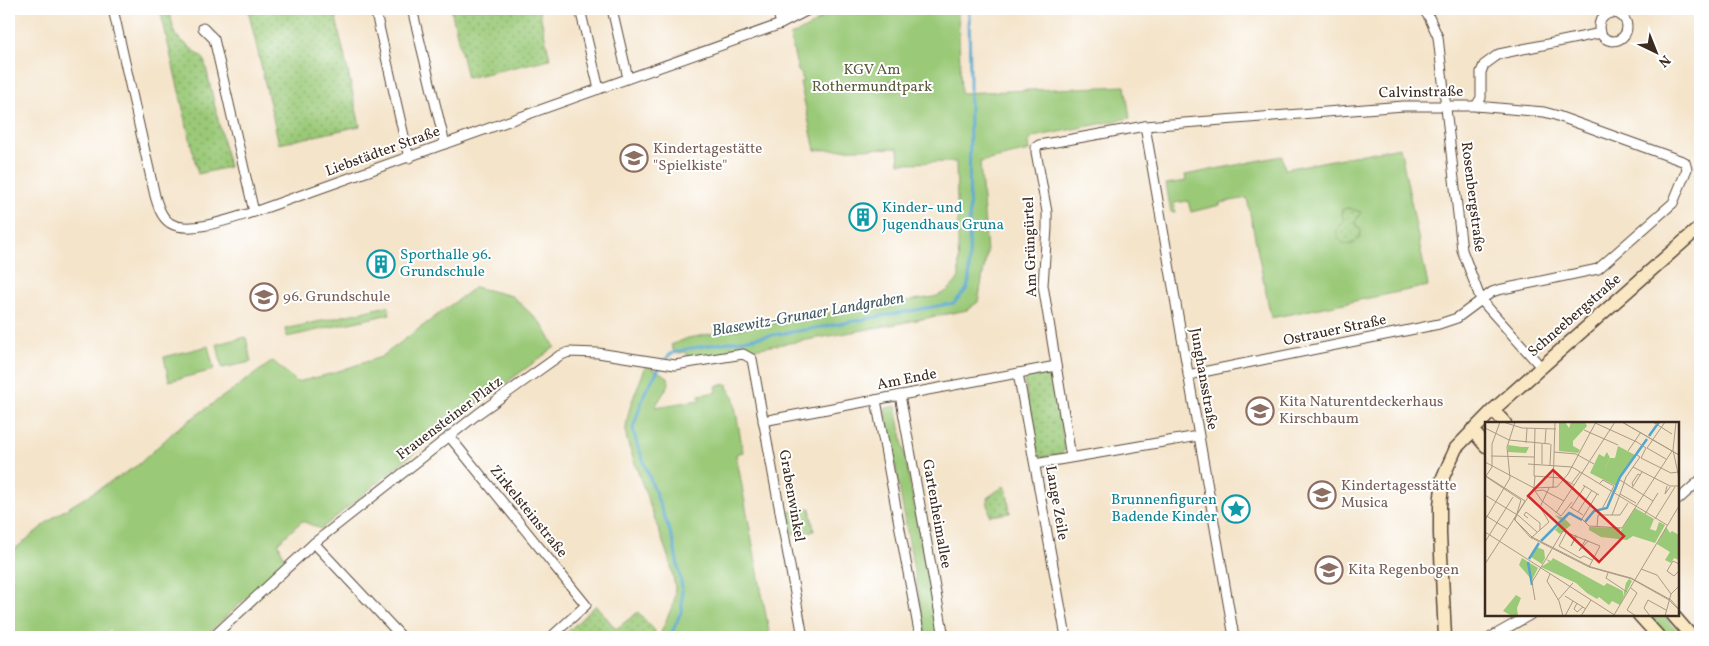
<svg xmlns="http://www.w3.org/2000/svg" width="1709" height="646" viewBox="0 0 1709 646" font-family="Vollkorn,serif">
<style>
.green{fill:#9ac977;stroke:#6a7a4a}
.park{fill:url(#park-dots);stroke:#6a7a4a}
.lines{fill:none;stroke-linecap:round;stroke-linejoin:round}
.stream{stroke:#54a6cf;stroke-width:3}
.street-casing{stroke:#574638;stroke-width:11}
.secondary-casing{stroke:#574638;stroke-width:15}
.street{stroke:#fff;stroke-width:9}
.secondary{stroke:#fae7c3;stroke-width:12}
.labels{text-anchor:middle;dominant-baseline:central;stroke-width:4;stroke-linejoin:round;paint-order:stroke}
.park-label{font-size:15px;fill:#585a39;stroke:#fff}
.street-label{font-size:15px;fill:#3b2a1e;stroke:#fff}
.education-label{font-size:15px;fill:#785e54;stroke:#fff;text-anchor:start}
.culture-label{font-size:15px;fill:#0d838f;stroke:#fff;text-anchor:start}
.water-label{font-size:16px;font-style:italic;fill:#455c65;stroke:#fff}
.inset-river{fill:none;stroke:#54a6cf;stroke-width:2.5}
.inset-road{fill:none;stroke:#aa9a85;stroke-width:1}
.view{fill:#d62828;fill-opacity:0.15;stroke:#d62828;stroke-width:2.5}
.inset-edge{fill:none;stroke:#3b2a1e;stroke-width:2.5}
</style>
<defs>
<pattern id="park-dots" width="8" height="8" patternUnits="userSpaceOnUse" patternTransform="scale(1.25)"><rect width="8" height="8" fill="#9ac977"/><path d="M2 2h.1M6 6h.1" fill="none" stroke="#7fa361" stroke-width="1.8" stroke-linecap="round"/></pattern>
</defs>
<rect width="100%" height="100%" fill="#fff"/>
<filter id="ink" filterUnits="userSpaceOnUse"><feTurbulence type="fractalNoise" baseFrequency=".02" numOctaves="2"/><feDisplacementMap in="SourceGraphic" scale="10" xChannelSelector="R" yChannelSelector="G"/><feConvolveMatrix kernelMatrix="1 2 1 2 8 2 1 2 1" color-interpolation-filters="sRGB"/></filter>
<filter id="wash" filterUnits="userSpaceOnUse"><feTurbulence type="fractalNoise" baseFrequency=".0096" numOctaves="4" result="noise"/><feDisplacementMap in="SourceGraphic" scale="20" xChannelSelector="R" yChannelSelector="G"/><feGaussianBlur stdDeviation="1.12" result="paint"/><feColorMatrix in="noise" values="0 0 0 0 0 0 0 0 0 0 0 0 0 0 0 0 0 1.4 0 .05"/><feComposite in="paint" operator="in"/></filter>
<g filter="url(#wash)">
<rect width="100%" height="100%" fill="#f4e4ca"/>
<g class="green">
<path d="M831,9H958L961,93L1125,86L1130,118L1033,137L1028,143L1029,151L980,162L987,253L978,302L967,310C874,329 782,345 688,359L686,352L675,354L671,345L688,338L836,312L933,297C946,293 952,289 959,277L956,162L899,163L898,148L815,150L800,82L803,81L801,73L798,71L790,36C806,29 819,22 831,9Z"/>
<polygon points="1400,147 1428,286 1271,318 1247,198 1220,203 1220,205 1191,212 1188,201 1174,203 1175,212 1171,212 1166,184 1186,181 1185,175 1282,156 1285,169"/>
<polygon points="475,287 512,296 541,323 555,347 443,429 321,529 302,521 278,543 286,561 204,637 115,637 110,630 100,635 101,637 9,637 9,554 55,516 138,465 177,429 273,361 297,382 326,375 381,357"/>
<polygon points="388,306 390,314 287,337 285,329"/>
<polygon points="246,337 251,362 222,368 217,344"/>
<polygon points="208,346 214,370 169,381 164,357"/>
<path d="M646,365L668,377L669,384L655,407L700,400L699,395L717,392L716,386L727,384L728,390H730L731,395H733L743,452L736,454L770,637H659L674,602L675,586L670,562L627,441C622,416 638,389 646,365Z"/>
<polygon points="896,406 938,637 926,637 885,408"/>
<polygon points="1649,615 1663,615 1683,637 1668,637"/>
</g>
<g class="park">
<polygon points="160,9 169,9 175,35 204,59 229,167 198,174"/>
<polygon points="248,9 334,9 360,126 279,144"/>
<polygon points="451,9 539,9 550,59 467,78"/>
<path d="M1348,208L1361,212L1355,222L1361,231C1357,259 1322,237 1344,221L1341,210Z"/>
<polygon points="1046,371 1051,373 1054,377 1065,450 1061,454 1041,457 1037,453 1024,381 1030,374"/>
<polygon points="1004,486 1007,491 1010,513 990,516 987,498"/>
<polygon points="810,508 814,531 792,534 788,512"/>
<polygon points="596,605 616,629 638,612 655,631 655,636 562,637"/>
</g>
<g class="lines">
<polyline class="stream" points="670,637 682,610 682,587 673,540 636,441 633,428 645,392 658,370 670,354 686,349 816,328 954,303 966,290 969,281 970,79 969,9"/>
</g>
</g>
<g filter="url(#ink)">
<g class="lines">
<g class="street-casing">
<g id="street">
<path d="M113,9L155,196C158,206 161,217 170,223C189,235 233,218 254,212L781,24L810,9"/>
<polyline points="375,9 409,158"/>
<polyline points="412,9 445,144"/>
<polyline points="580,9 599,89"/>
<polyline points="612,9 628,78"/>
<polyline points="777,9 781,24"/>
<polyline points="1423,9 1429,17 1438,37 1462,250 1481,300 1542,368"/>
<circle cx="1613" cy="27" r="14"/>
<polyline points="203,28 214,39 254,212"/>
<polyline points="1476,106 1481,98 1481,72 1484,65 1499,54 1601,33"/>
<polyline points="1145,126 1234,637"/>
<polyline points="1018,373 1066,637"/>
<polyline points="900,395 944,637"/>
<polyline points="876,400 920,637"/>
<polyline points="763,421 1056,366"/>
<polyline points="449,436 586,605 551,637"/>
<polyline points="1071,457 1043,285 1047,228 1047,212 1036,152 1036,147 1039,145 1145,126 1404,106 1476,106 1544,112 1555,115 1685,162 1687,169 1673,203 1598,269 1498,290 1492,292 1457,318 1439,324 1188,375"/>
<polyline points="1035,464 1198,436"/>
<polyline points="1678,500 1700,480"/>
<polyline points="314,543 402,637"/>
<polyline points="213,637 314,543 479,413 559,356 569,352 598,353 675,365 743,354 752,359 803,637"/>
<polyline points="1491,637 1530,615"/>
</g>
</g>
<g class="secondary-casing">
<g id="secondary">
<polyline points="1493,410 1505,423"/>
<polyline points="1472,430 1486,446"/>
<polyline points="1639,615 1659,637"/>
<polyline points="1673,615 1692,637"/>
<polyline points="1445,637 1440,534 1440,506 1443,477 1456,448 1493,410 1700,227"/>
</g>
</g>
<use href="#street" class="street"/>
<use href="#secondary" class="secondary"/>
</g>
</g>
<defs>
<g id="school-ring" transform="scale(1.4375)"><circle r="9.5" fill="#fff" stroke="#8d6e63" stroke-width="1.5"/><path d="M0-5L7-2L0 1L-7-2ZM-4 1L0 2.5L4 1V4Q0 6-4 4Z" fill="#8d6e63"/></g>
<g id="building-ring" transform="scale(1.4375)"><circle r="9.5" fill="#fff" stroke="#0f9aa8" stroke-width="1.5"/><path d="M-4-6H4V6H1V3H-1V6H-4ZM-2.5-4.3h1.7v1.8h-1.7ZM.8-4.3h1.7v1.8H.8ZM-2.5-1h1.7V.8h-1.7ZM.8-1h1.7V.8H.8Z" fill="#0f9aa8"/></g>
<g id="sight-ring" transform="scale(1.4375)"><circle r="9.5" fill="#fff" stroke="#0f9aa8" stroke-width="1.5"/><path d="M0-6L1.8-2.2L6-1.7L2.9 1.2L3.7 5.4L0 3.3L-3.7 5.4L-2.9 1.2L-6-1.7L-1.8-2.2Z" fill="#0f9aa8"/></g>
</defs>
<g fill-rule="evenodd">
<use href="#school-ring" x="634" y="158"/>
<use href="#building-ring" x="863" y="217"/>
<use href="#building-ring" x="381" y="264"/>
<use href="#school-ring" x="264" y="297"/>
<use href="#school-ring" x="1260" y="411"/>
<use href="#school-ring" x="1322" y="495"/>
<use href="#sight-ring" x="1236" y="509"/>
<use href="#school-ring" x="1329" y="570"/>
</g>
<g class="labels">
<g class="park-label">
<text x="872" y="70">KGV Am<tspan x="872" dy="17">Rothermundtpark</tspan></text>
</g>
<g class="street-label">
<text transform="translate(1421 93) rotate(-1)">Calvinstraße</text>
<text transform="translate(383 152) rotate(-20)">Liebstädter Straße</text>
<text transform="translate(1472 197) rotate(83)">Rosenbergstraße</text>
<text transform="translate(1031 247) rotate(-92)">Am Grüngürtel</text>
<text transform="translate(1575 316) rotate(-41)">Schneebergstraße</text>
<text transform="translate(1335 331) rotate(-12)">Ostrauer Straße</text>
<text transform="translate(1203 379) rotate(80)">Junghansstraße</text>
<text transform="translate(907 380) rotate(-11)">Am Ende</text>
<text transform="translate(450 419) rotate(-37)">Frauensteiner Platz</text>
<text transform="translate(791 496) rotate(80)">Grabenwinkel</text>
<text transform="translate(1056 503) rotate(80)">Lange Zeile</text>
<text transform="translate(528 512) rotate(51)">Zirkelsteinstraße</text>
<text transform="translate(936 514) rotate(80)">Gartenheimallee</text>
</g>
<g class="education-label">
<text x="653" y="149">Kindertagestätte<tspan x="653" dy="17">"Spielkiste"</tspan></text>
<text x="283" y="297">96. Grundschule</text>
<text x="1279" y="402">Kita Naturentdeckerhaus<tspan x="1279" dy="17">Kirschbaum</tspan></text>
<text x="1341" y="486">Kindertagesstätte<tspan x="1341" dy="17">Musica</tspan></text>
<text x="1348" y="570">Kita Regenbogen</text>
</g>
<g class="culture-label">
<text x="882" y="208">Kinder- und<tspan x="882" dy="17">Jugendhaus Gruna</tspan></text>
<text x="400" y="255">Sporthalle 96.<tspan x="400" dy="17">Grundschule</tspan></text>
<text x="1217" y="500" text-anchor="end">Brunnenfiguren<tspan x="1217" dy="17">Badende Kinder</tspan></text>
</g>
<g class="water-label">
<text transform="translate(808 315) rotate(-10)">Blasewitz‐Grunaer Landgraben</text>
</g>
</g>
<g transform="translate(1485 422)">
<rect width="194" height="194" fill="#f4e4ca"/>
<path d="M74,0H80L84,6L86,0H100L102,4L88,19V24L95,28L93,31L74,29ZM23,23L37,25H44L41,31L23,30ZM157,25L136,55L130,71L131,64L105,51L114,32L119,35L122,30L125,36L120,46L135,54ZM150,86L169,97L165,107L171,109L174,100L180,103L170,121L148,114L142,118L116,115L104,108V105L135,106V110ZM86,90L98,100L85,92L80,97L86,103L75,112L70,108L77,100L70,93L79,96ZM181,105L185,111L187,109L194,113V138L189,136L186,141L180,138L185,130L172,122ZM55,121L52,125L59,128L60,136L57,142L46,135L43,137ZM37,136L53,146L47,158L34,143ZM68,136L119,164L122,161L138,169V175L141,161L144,157L147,159L135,183L127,179L124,183L114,175L112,177L102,171L91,161L56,145L64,140L61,137L66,139ZM31,173L36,176L32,186L33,194H27L18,189Z" fill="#9ac977"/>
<path d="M133,24L150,33L134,56L120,46L125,36H130Z" fill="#9ac977"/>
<path class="inset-river" d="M164,14L174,0M100,100L109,89L122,86L135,55L162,17M56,119L84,91L97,98M44,137L54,121M43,140L47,163"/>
<path class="inset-road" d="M15,0L7,22V45L1,54L40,79M18,0L37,6L71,7M108,0L152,20M137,0L194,33M137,0L194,33M168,0L187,12M180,0L162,26L181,37M191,0L188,28L194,56M0,6L24,18L65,22M50,6L49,54L76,56L89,63M99,8L133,23M152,20L161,26L156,36L186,51L193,50M41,21L42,6M60,22L61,7M143,29L156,10M69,30L91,32L109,42M6,34L49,35M0,40L49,66L72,65L83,52L111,0M43,42L87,45L182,103M57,42V22M65,43L66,22M148,45L185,64H194M0,54L36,78L30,98L47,115L106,145L146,156L186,178L194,187M25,56L22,25L30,0M135,58L168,79M86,62L95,50M114,62L118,58L129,64L117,87M98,63L114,73M148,64L147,61L153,52L155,53M182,64L180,72L185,65M68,66L70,0M147,66L157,50M112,72L97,97L104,104L137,106L187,29M135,72L151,81M0,73L34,94L52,110M134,75L141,55L155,35L152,33M40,79L29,97L45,115L104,145L147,157L184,178L194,188M79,79L58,68L50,69L57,79L76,94L87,80M85,85L98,93M86,86L100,64M93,90L107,68M71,91L130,0M160,92L173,71M0,93L22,107M127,93L134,75M43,96L39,93L41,90L55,101V108M170,97L190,65M0,98L25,56M112,105L113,93H135L143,81M82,109L74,124L95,136L99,134L107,138M0,110L131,194M91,113L86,124L92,114M46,116L64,100L55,85L64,66M101,117L94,129L103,119M0,120L28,75M0,142L49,66L50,54M194,142L188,139L182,149L189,154L194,149M156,147L172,153L186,172M123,151L121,156L142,170M65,152L62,159L74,179L78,194M146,166L152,171L142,188L151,194M80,174L101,187M50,178L47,160L78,109L115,124L104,145M73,178L88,161M92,181L89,187L92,190L98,185M129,193L194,84M80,194L88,179M96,194L106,178M165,194L159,186L163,178L181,188M180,194L186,172L194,164"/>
<path class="view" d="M68,48L139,114L114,140L43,74Z"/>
<rect width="194" height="194" class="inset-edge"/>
</g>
<rect width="1709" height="646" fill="none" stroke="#fff" stroke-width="30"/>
<g transform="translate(1656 52) rotate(137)" stroke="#ffffff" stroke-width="4" paint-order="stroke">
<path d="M0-4L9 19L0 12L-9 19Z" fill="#3b2a1e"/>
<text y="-8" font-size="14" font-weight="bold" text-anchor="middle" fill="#3b2a1e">N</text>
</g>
</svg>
